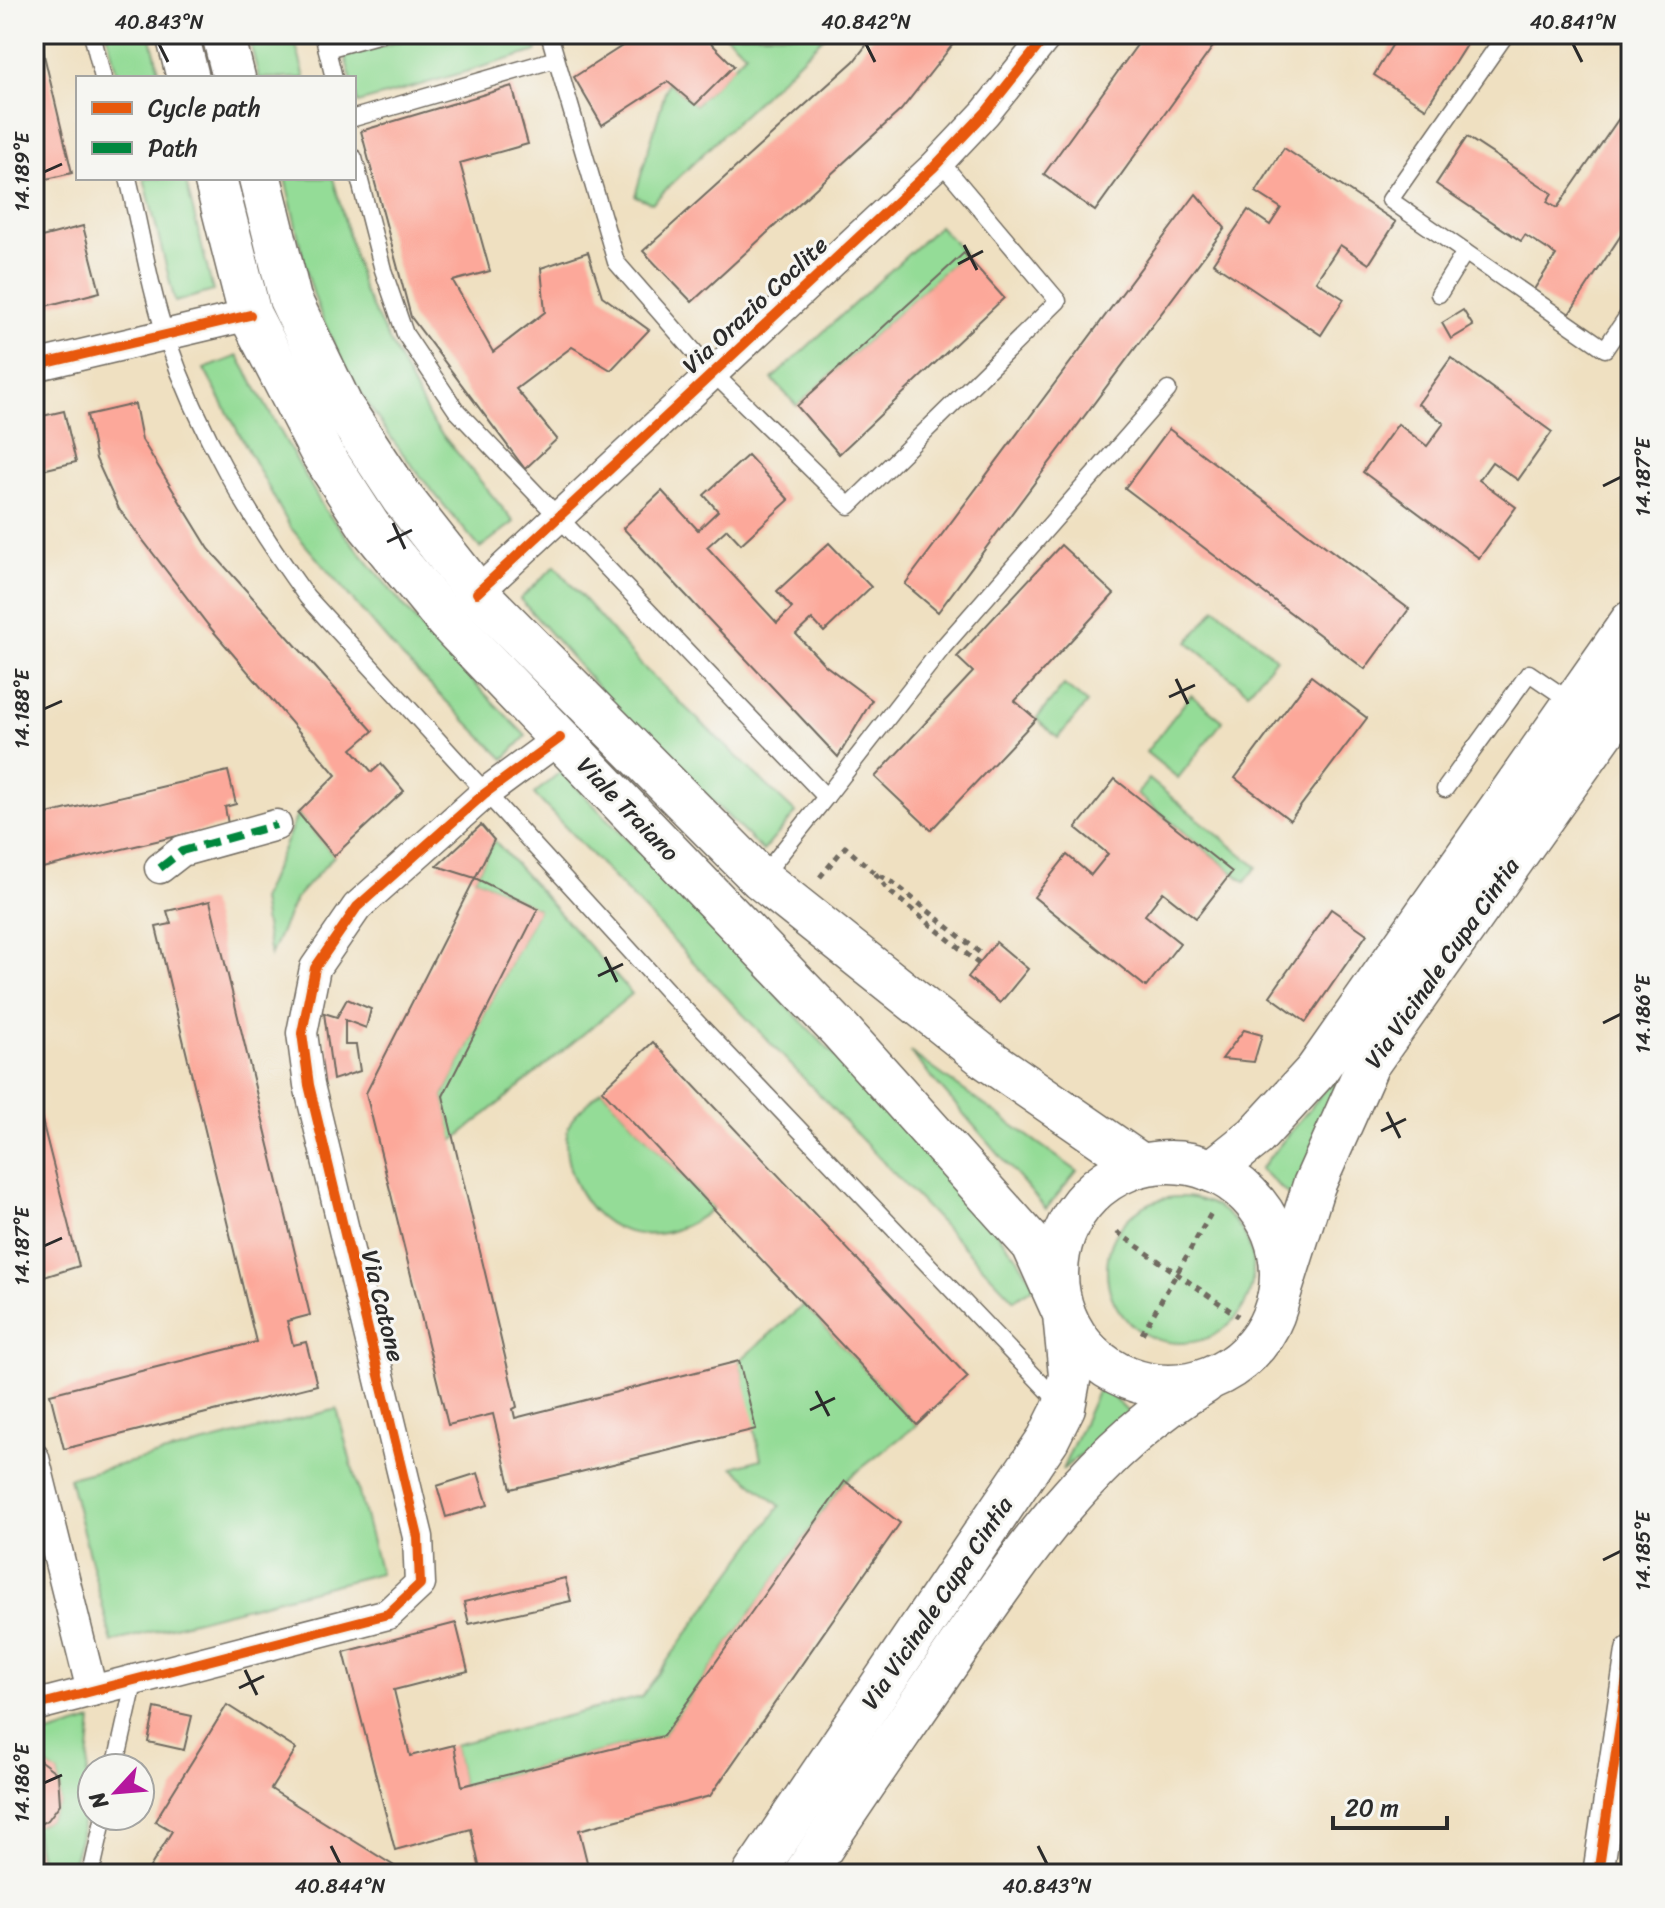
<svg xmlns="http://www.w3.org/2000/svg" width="1665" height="1908" viewBox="0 0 1665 1908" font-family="Sriracha,sans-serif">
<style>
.green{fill:#94dc97;stroke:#608461;stroke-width:2}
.building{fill:#fca89a}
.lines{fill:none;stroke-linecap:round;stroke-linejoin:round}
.lane-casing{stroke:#706a60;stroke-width:19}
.street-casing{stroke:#706a60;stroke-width:33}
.secondary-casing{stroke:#706a60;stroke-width:45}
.path{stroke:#706a60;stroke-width:5;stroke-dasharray:6 6;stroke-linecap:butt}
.lane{stroke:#fff;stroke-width:16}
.street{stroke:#fff;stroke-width:30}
.secondary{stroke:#fff;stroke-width:42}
.quiet{stroke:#00873e;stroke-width:8;stroke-dasharray:16 8;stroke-linecap:butt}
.cycleway-casing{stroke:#f6f6f2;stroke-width:15}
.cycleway{stroke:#e8590c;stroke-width:10}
.ticks{fill:none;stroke:#2b2b2b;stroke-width:3}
.labels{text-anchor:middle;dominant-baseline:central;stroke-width:6;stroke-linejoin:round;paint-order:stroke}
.street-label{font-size:24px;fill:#2b2b2b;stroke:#f6f6f2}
.neatline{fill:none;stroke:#2b2b2b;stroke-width:3}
.ticks-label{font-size:20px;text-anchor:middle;fill:#2b2b2b}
</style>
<rect width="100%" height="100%" fill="#f6f6f2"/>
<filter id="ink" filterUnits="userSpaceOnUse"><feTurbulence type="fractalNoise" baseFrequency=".0125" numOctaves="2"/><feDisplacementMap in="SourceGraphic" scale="16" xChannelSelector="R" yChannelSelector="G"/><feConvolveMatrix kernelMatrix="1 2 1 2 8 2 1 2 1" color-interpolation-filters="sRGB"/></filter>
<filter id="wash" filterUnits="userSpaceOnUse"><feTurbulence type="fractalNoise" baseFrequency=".006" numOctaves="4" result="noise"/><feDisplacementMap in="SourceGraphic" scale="32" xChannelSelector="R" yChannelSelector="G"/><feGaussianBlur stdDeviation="1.8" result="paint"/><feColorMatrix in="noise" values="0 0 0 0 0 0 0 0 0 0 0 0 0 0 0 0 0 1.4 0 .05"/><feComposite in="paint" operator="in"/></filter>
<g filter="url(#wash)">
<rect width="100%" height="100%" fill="#efe0c1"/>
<g class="green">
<polygon points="107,34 150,34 161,78 118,78"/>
<polygon points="248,34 293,34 305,78 259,78"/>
<polygon points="424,34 532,34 537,51 358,103 345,57"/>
<polygon points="724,34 827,34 652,203 635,196 668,82 695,105 746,53"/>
<polygon points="144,178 185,178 213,291 175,302"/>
<path d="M285,178H333L364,292L431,421L514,522L480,548C418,475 358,405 321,315C304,273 296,223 285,178Z"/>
<polygon points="939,226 964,253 797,406 772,379"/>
<polygon points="238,356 324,509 426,633 526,736 504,759 399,654 290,527 204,369"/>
<polygon points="555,566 644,668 796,813 763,851 609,700 520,599"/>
<polygon points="1216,608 1276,658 1248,692 1188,642"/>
<polygon points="1064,685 1087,703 1058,738 1036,719"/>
<polygon points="1191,695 1223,721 1178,778 1146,752"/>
<polygon points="561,771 933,1158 1017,1257 1035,1286 1014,1300 534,794"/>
<polygon points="1149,779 1257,867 1245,882 1137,794"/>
<polygon points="298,813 334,856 295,899 270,956 261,900"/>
<polygon points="494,840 632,994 453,1141 443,1096 538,909 475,878"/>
<polygon points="1358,1050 1293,1199 1260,1169"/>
<polygon points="910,1052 1077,1171 1046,1209"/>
<path d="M602,1090L713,1208C663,1250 601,1243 574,1180C567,1163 563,1144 569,1126C573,1113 592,1100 602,1090Z"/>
<circle cx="1180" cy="1270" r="73"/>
<polygon points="804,1305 917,1425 845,1481 663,1736 462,1786 454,1745 641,1697 780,1506 733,1467 761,1459 739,1361"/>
<polygon points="1100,1385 1130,1414 1062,1470"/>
<polygon points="337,1409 380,1573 112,1642 69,1478"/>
<polygon points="92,1721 81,1835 70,1874 42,1874 34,1827 48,1820 60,1804 58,1774 38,1759 42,1736"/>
</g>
<g id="blocks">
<g class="building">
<polygon points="34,34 39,34 72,173 34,182"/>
<polygon points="635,34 702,34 734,66 695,105 668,82 602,125 574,77 636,37"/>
<polygon points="875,34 961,34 901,110 692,302 643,251 854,61"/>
<polygon points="1145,34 1222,34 1095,211 1044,174"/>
<polygon points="1399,34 1473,34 1426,108 1374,75"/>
<polygon points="512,86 528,144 460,163 490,271 453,281 493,352 545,312 541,268 588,252 602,296 649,330 611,370 572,347 516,389 557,439 525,469 411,317 361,131"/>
<polygon points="1631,101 1631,220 1569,314 1533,291 1556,255 1525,235 1521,241 1436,184 1467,137 1552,193 1547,202 1557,208"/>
<polygon points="1284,148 1396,222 1369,264 1340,245 1316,281 1344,299 1321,335 1213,263 1248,210 1270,225 1281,208 1256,192"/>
<polygon points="1196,194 1225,228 938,612 905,584"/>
<polygon points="83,226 100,292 34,309 34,239"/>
<polygon points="964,253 1004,298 839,454 797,406"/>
<polygon points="1463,310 1473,326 1451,339 1442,323"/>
<polygon points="1451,358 1552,432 1518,480 1492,462 1479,480 1516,507 1479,558 1363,472 1398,424 1427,446 1444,423 1418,404"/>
<polygon points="135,404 142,440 209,549 373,731 352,749 372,772 381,764 404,791 334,856 298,813 336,775 208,625 119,509 96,459 87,415"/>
<polygon points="64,411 76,462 34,472 34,418"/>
<polygon points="1169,429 1409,609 1365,669 1125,488"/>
<polygon points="748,455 789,500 741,544 727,529 707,547 777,623 792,608 777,591 829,543 871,587 824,632 812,619 796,634 825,665 872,700 838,757 623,528 662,491 698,530 718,511 704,495"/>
<polygon points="1061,545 1114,594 1015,701 1036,719 931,830 875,777 973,672 957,657"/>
<polygon points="1311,676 1367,718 1290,820 1235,778"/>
<polygon points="228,771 236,804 225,807 228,824 34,870 34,817"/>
<polygon points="1115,779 1232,872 1196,918 1163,892 1145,915 1180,943 1146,987 1034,897 1067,855 1091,875 1108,854 1076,828"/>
<polygon points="481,825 494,840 475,878 437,866"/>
<polygon points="475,878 538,909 443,1096 517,1407 513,1409 515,1418 739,1361 756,1429 511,1489 493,1414 448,1425 366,1093"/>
<polygon points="210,901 310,1315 287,1321 293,1345 306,1342 317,1385 64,1449 50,1394 256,1342 156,927 171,924 167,911"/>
<polygon points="1331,909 1367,934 1306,1022 1270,996"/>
<polygon points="996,942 1028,969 1000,1003 968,977"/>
<polygon points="347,999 371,1009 366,1028 345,1020 345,1045 356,1045 360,1071 333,1080 324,1013 337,1017"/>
<polygon points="1244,1030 1262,1035 1254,1062 1222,1059"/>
<polygon points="653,1042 968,1377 917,1425 602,1090"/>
<polygon points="35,1093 79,1266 41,1278 39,1268 34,1270"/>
<polygon points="478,1473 488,1505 446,1517 437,1486"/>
<polygon points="845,1481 900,1523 710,1796 579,1830 590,1874 481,1874 471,1829 395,1850 344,1652 456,1623 468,1671 394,1690 410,1756 454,1745 462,1786 663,1736"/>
<polygon points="565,1578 571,1601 469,1624 464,1602"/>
<polygon points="227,1705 296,1749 271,1789 407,1874 146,1874 172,1831 155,1821"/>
<polygon points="155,1708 192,1716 184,1750 148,1742"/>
<polygon points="1628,1757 1631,1758 1631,1823 1620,1820"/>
<polygon points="38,1759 58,1774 60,1804 48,1820 34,1827 34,1760"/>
<polygon points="34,1846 35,1846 42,1874 34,1874"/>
</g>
</g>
</g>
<g filter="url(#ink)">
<use href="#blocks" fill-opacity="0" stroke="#706a60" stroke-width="2"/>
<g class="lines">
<g class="lane-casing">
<g id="lane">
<polyline points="92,34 103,78"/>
<polyline points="323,34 334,78"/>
<polyline points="549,34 616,262 712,372 849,506 1058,301 940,161"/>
<polyline points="1506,34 1390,200 1605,349 1631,311"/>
<polyline points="327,49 381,34"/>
<polyline points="354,118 556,59"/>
<polyline points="354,158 383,270 405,334 456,410 826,797 762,877"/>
<path d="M128,178C141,231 149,287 167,339C199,433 249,517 307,597L668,992L1059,1402"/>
<polyline points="1439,294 1465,252"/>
<polyline points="1445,789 1529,673 1573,703"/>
<polyline points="826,797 943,647 1168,390"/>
<polyline points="115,1768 135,1679"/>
<polyline points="91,1874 104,1816"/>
</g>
</g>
<g class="street-casing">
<g id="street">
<polyline points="34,366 250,315"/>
<polyline points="477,593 934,167 985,113 1048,34"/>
<polyline points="160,868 182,851 276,825"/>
<polyline points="34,1458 92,1691"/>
<polyline points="34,1706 388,1614 420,1584 418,1537 309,1085 302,1033 315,968 357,907 484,794 560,738"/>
<polyline points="1598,1874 1631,1651"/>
</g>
</g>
<g class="secondary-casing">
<g id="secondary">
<polyline points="177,34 188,78"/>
<polyline points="223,34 234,78"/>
<polyline points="215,178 250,315 321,452 369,526 447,621 840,1030 1033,1245 1064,1314 1070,1375 1064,1407 1048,1439 754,1874"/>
<polyline points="260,178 290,299 342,407 402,498 477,593 760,878 986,1058 1140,1164"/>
<circle cx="1169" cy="1274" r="112"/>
<polyline points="1212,1171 1256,1136 1316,1071 1631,622"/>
<polyline points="1278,1299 1314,1185 1368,1064 1631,693"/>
<path d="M805,1874C846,1809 891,1746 934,1683C1010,1572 1086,1452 1204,1383"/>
</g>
</g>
<g class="path">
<polyline points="820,877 845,847 875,873"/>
<polyline points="979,964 889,891 875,873 895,884 985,957"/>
<polyline points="1117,1232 1238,1316"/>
<polyline points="1142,1334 1213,1210"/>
</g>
<use href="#lane" class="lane"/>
<use href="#street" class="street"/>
<use href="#secondary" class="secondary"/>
<polyline class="quiet" points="160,868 182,851 276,825"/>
<g class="cycleway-casing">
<g id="cycleway">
<polyline points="34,366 250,315"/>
<polyline points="477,593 934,167 985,113 1048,34"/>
<polyline points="34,1706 388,1614 420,1584 418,1537 309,1085 302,1033 315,968 357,907 484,794 560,738"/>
<polyline points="1598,1874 1631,1651"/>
</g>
</g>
<use href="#cycleway" class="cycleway"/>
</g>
</g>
<path class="ticks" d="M159,44L168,62M866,44L875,62M1573,44L1582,62M44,172L62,164M964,245L977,270M958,264L983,251M1603,486L1621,477M393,523L405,549M387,542L412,530M1176,679L1188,704M1169,697L1195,685M44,709L62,701M605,957L617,982M598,976L623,964M1603,1023L1621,1014M1387,1112L1400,1138M1381,1131L1406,1119M44,1246L62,1238M816,1391L829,1416M810,1410L835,1398M1603,1560L1621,1551M245,1670L257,1695M239,1688L264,1676M44,1783L62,1775M331,1846L340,1864M1038,1846L1047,1864"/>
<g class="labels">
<g class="street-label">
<text transform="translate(755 305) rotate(-43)">Via Orazio Coclite</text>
<text transform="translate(628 809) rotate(46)">Viale Traiano</text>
<text transform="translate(1442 963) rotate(-55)">Via Vicinale Cupa Cintia</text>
<text transform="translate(383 1306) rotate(76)">Via Catone</text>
<text transform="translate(937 1603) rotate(-56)">Via Vicinale Cupa Cintia</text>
</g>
</g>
<rect width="1665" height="1908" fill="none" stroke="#f6f6f2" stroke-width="88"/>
<rect x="76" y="76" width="280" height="104" fill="#f6f6f2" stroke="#a5a5a2" stroke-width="2"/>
<rect x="92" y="102" width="40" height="12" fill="#e8590c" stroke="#a5a5a2" stroke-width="2"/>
<text x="148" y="116" font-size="24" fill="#2b2b2b">Cycle path</text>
<rect x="92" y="142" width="40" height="12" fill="#00873e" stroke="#a5a5a2" stroke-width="2"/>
<text x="148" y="156" font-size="24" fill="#2b2b2b">Path</text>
<g transform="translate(116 1792) rotate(244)"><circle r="38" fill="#f6f6f2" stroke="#a5a5a2" stroke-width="2"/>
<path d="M0-6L14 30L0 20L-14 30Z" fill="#b5179e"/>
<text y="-12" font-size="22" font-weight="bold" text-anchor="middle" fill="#2b2b2b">N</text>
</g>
<path d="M1333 1816v12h114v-12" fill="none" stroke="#2b2b2b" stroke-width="4"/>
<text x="1345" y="1816" font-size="24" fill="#2b2b2b" stroke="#f6f6f2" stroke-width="6" paint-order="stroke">20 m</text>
<rect x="44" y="44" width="1577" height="1820" class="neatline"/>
<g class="ticks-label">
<text x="159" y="29">40.843°N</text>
<text x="866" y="29">40.842°N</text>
<text x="1573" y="29">40.841°N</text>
<text transform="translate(22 172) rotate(-90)" y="7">14.189°E</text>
<text transform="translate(1643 477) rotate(-90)" y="7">14.187°E</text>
<text transform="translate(22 709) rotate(-90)" y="7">14.188°E</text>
<text transform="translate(1643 1014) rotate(-90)" y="7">14.186°E</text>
<text transform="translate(22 1246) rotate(-90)" y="7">14.187°E</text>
<text transform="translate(1643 1551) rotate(-90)" y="7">14.185°E</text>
<text transform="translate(22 1783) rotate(-90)" y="7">14.186°E</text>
<text x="340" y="1893">40.844°N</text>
<text x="1047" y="1893">40.843°N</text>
</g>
</svg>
